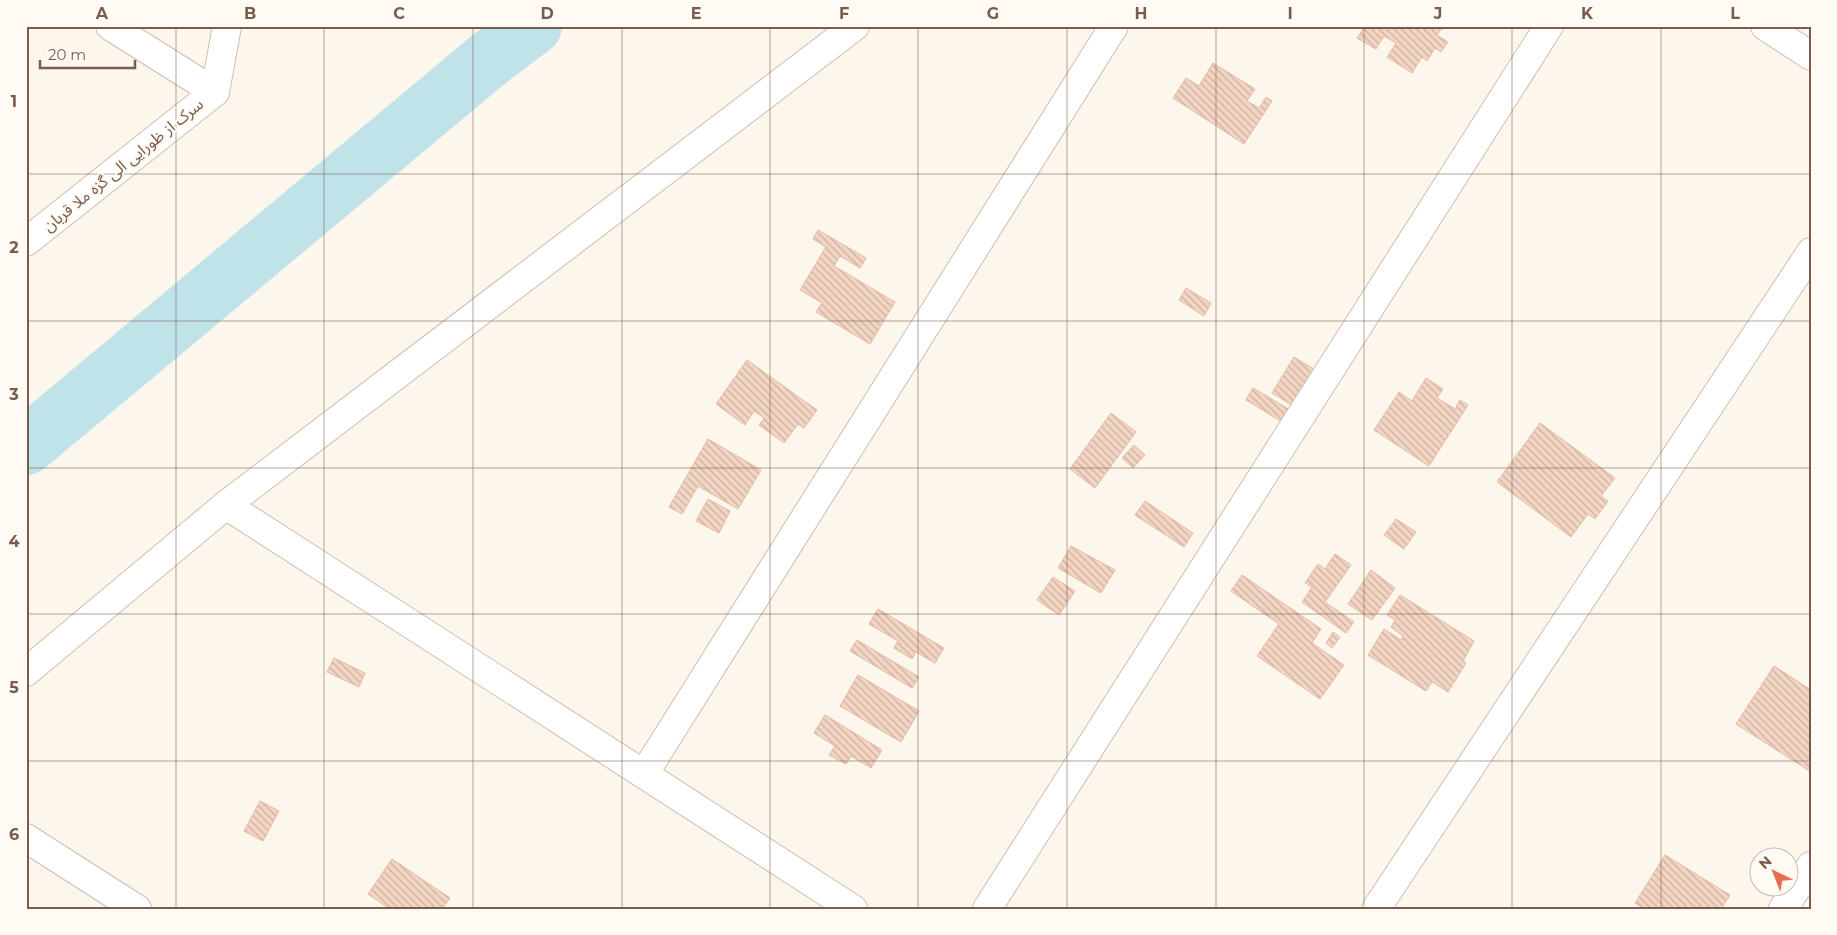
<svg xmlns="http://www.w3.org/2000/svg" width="1837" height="935" viewBox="0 0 1837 935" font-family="Montserrat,'Noto Sans Arabic',sans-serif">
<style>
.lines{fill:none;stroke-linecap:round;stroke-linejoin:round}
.river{stroke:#bfe3e8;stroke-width:58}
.building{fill:url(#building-back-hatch);stroke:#e6bba3}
.minor-casing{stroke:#d1beb0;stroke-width:30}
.minor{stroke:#fff;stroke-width:28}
.grid{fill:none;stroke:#7a5c4d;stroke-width:1;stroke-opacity:0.55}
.labels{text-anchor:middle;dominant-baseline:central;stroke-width:4;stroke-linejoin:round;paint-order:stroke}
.street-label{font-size:16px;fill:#7a5c4d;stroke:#fffaf3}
.neatline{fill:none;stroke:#7a5c4d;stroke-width:2}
.grid-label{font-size:16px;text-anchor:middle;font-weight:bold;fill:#7a5c4d}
</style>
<defs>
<pattern id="building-back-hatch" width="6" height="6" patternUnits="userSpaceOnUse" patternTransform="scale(1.25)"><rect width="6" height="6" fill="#f3d5c3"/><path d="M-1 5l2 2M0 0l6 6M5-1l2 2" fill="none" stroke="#cab0a1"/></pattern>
</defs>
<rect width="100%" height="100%" fill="#fdf6ec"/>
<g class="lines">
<polyline class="river" points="26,446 488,60 533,26"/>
</g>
<g class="building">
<polygon points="1365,26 1440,26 1442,28 1437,35 1448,42 1441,52 1435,48 1427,61 1422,57 1412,73 1387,57 1396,43 1384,36 1376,49 1357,38"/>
<polygon points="1213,63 1255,89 1247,101 1259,108 1266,97 1272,101 1244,144 1173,98 1186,78 1199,86"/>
<polygon points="818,230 866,258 860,268 840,256 834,266 895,302 870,344 816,312 822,303 800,290 826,247 813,239"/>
<polygon points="1186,288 1211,303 1204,316 1179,300"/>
<polygon points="1294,357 1317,371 1295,407 1272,393"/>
<polygon points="747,360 817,410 804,428 798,424 784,443 759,425 764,418 754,411 745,425 716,404"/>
<polygon points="1426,378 1443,389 1437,398 1455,409 1460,400 1468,405 1429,466 1374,430 1399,392 1412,401"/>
<polygon points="1253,388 1290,410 1282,422 1246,400"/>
<polygon points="1111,413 1136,432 1095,488 1070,469"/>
<polygon points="1540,423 1615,478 1601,496 1608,501 1595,519 1588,514 1571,537 1497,482"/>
<polygon points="708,439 761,470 738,509 698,486 682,514 669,507"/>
<polygon points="1134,445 1145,455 1133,468 1122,458"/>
<polygon points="708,499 730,511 719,533 696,521"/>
<polygon points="1145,501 1193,533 1184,547 1135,515"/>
<polygon points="1396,519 1416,532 1404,549 1384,535"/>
<polygon points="1071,546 1115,570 1101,593 1058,568"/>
<polygon points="1335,554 1351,565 1325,602 1354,622 1346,633 1302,602 1312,587 1305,583 1318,564 1325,569"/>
<polygon points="1371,570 1395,588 1372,620 1348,604"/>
<polygon points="1242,575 1321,629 1312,643 1344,665 1320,699 1257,656 1279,624 1231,591"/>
<polygon points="1053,577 1075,591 1059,615 1037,600"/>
<polygon points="1400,595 1474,641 1463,661 1466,663 1448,692 1432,682 1426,691 1368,655 1384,629 1401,640 1403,636 1391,627 1395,620 1387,615"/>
<polygon points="878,609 944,648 935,663 916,652 912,659 894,648 898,641 869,624"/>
<polygon points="1333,632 1340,637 1332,648 1326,643"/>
<polygon points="857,640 919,677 912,688 850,651"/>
<polygon points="334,658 365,673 359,687 327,672"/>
<polygon points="1774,666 1811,690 1811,772 1736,724"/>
<polygon points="858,675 919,711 901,742 840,706"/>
<polygon points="825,715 882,750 871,768 851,756 846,764 829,755 835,746 814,733"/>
<polygon points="260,801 279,811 263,841 244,831"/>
<polygon points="1665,855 1730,895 1721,909 1644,909 1635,903"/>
<polygon points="392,859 450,898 442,909 390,909 368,894"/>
</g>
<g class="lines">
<g class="minor-casing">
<g id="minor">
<polyline points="110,26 215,92"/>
<polyline points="1765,26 1811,56"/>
<polyline points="26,242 215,92 227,26"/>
<polyline points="226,505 853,909"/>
<polyline points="26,672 226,505 855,26"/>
<polyline points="644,774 1114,26"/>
<polyline points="26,838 137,909"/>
<polyline points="987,909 1549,26"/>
<polyline points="1376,909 1811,252"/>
<polyline points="1783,909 1811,866"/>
</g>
</g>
<use href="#minor" class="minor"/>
</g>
<path class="grid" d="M176,26V909M324,26V909M473,26V909M622,26V909M770,26V909M918,26V909M1067,26V909M1216,26V909M1364,26V909M1512,26V909M1661,26V909M26,174H1811M26,321H1811M26,468H1811M26,614H1811M26,761H1811"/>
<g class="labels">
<g class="street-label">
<text transform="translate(123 165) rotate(-39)">سرک از ظورایی الی گزه ملا قربان</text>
</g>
</g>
<rect width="1837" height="935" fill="none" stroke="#fffaf3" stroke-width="55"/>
<g transform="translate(1774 872) rotate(317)"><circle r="24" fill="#fffaf3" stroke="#cabbb1"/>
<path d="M0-4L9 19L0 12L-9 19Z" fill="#e76f51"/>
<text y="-8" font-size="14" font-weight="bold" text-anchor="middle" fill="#7a5c4d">N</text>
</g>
<path d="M40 60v8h95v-8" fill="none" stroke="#7a5c4d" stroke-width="2.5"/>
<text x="48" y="60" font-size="15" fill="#7a5c4d" stroke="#fffaf3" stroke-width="4" paint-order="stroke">20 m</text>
<rect x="28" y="28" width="1782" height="880" class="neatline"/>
<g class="grid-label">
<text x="102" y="19">A</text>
<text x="250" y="19">B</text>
<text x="399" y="19">C</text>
<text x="547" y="19">D</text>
<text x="696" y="19">E</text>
<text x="844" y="19">F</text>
<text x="993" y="19">G</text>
<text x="1141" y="19">H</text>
<text x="1290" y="19">I</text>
<text x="1438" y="19">J</text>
<text x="1587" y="19">K</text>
<text x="1735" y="19">L</text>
<text x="14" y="107">1</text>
<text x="14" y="253">2</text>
<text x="14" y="400">3</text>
<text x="14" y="547">4</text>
<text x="14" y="693">5</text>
<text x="14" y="840">6</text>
</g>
</svg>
